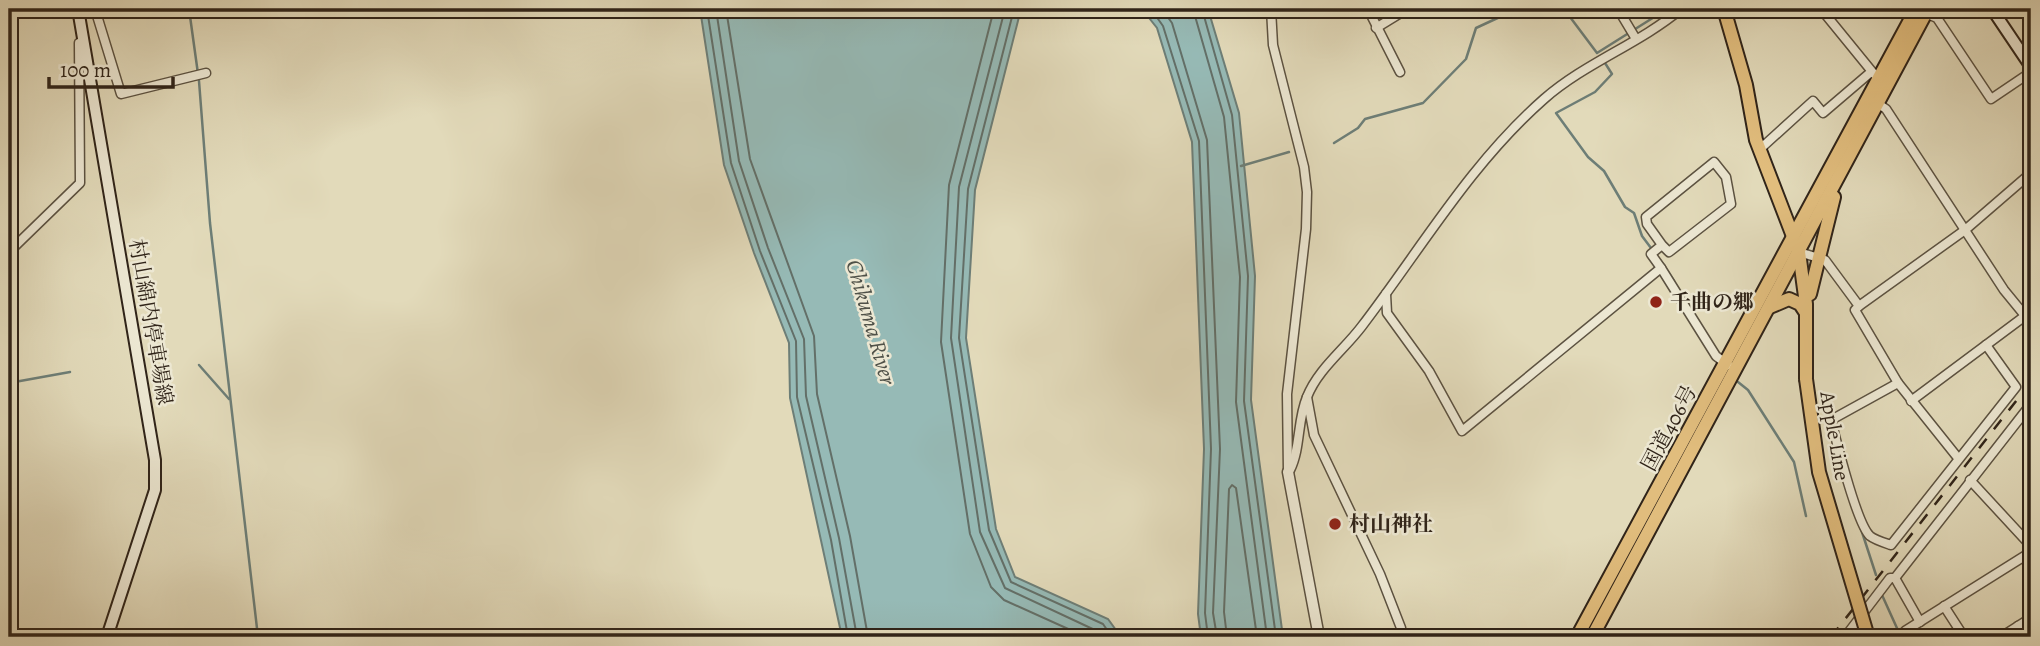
<svg xmlns="http://www.w3.org/2000/svg" width="2040" height="646" viewBox="0 0 2040 646" font-family="Alegreya,'Noto Serif JP',serif">
<style>
.water{fill:#96bab6;stroke:#6d7e77;stroke-width:2}
.lines{fill:none;stroke-linecap:round;stroke-linejoin:round}
.shore{stroke:#636f68;stroke-width:2}
.stream{stroke:#6d7e77;stroke-width:2.5}
.minor-casing{stroke:#5c5241;stroke-width:11}
.tertiary-casing{stroke:#5c5241;stroke-width:13}
.secondary-casing{stroke:#302419;stroke-width:14}
.trunk-casing{stroke:#302419;stroke-width:16}
.minor{stroke:#ece7d2;stroke-width:8}
.tertiary{stroke:#ece7d2;stroke-width:10}
.secondary{stroke:#ece7d2;stroke-width:10}
.trunk{stroke:#e1bd7d;stroke-width:12}
.rail{stroke:#302419;stroke-width:2.5;stroke-dasharray:12 12;stroke-linecap:butt}
.trunk-bridge-casing{stroke:#302419;stroke-width:16;stroke-linecap:butt}
.trunk-bridge{stroke:#e1bd7d;stroke-width:12}
.poi-dot{fill:#8f2418;stroke:#ece7d2;stroke-width:2.5}
.labels{text-anchor:middle;dominant-baseline:central;stroke-width:5;stroke-linejoin:round;paint-order:stroke}
.poi-label{font-size:21px;font-weight:bold;fill:#302419;stroke:#ece7d2;text-anchor:start}
.street-label{font-size:21px;fill:#302419;stroke:#ece7d2}
.water-label{font-size:23px;font-style:italic;fill:#4f5148;stroke:#ece7d2}
</style>
<rect width="100%" height="100%" fill="#e2daba"/>
<filter id="stains"><feTurbulence type="fractalNoise" baseFrequency=".00286" numOctaves="4"/><feColorMatrix values="0 0 0 0 .2 0 0 0 0 .09 0 0 0 0 .02 0 0 0 .5 -.17"/></filter>
<radialGradient id="worn" r=".72"><stop offset=".6" stop-color="#630" stop-opacity="0"/><stop offset="1" stop-color="#630" stop-opacity=".3"/></radialGradient>
<g class="water">
<polygon points="700,9 1021,9 975,190 966,338 996,529 1015,577 1108,619 1121,637 842,637 790,398 789,343 754,253 724,165"/>
<polygon points="1142,9 1208,9 1239,113 1255,276 1251,400 1283,637 1201,637 1198,614 1204,449 1192,142 1157,28"/>
</g>
<g class="lines">
<g class="shore">
<polyline points="707,9 731,163 760,251 796,341 797,397 831,540 848,637"/>
<polyline points="716,9 739,161 768,248 804,339 806,396 839,538 857,637"/>
<polyline points="726,9 750,159 814,336 817,394 850,536 868,637"/>
<polyline points="994,9 949,185 941,342 970,534 991,587 1004,600 1086,637"/>
<polyline points="1005,9 959,187 951,338 980,532 1005,588 1097,631 1102,637"/>
<polyline points="1014,9 968,189 959,338 989,530 1011,582 1103,624 1112,637"/>
<polyline points="1151,9 1163,26 1199,141 1211,449 1205,613 1208,637"/>
<polyline points="1162,9 1172,23 1207,140 1220,449 1213,613 1217,637"/>
<polyline points="1193,9 1224,117 1240,277 1236,402 1267,637"/>
<polyline points="1202,9 1232,115 1248,276 1244,401 1276,637"/>
<polyline points="1227,637 1224,612 1229,489 1232,485 1236,488 1257,637"/>
</g>
<g class="stream">
<polyline points="189,9 199,81 210,223 258,637"/>
<polyline points="1564,9 1597,53 1667,9"/>
<polyline points="1605,63 1612,74 1595,92 1556,113 1588,157 1604,171 1625,207 1634,213 1642,236 1651,248"/>
<polyline points="1334,143 1358,128 1365,119 1423,103 1466,59 1476,28 1517,9"/>
<polyline points="1241,166 1289,152"/>
<polyline points="1660,260 1674,281"/>
<polyline points="199,365 229,399"/>
<polyline points="1738,382 1748,390 1794,462 1806,516"/>
<polyline points="9,383 70,372"/>
<polyline points="1861,529 1876,575"/>
<polyline points="1882,595 1901,637"/>
</g>
<g class="minor-casing">
<g id="minor">
<polyline points="95,9 121,94 206,73"/>
<polyline points="1271,9 1273,45 1304,167 1307,192 1306,229 1287,394 1288,472"/>
<polyline points="1368,9 1400,72"/>
<polyline points="1618,9 1636,39"/>
<polyline points="1821,9 1874,74"/>
<polyline points="1923,12 1937,18 1991,99 2031,72"/>
<polyline points="1376,28 1407,9"/>
<polyline points="1877,103 1886,109 2004,290 2031,323"/>
<polyline points="1759,150 1813,101 1823,113 1871,72"/>
<polyline points="9,252 80,183 79,43 83,42"/>
<polyline points="1799,252 1825,260 1859,306 1965,230 2031,173"/>
<polyline points="1661,268 1651,254 1662,245 1647,224 1646,217 1714,162 1726,177 1731,204 1669,252 1662,245"/>
<polyline points="1386,294 1387,313 1429,371 1462,431 1661,268 1716,356 1728,365"/>
<polyline points="1859,306 1855,310 1898,383"/>
<path d="M1307,397C1318,369 1344,350 1362,326C1421,249 1470,164 1544,99C1585,63 1639,44 1681,9"/>
<polyline points="1911,401 2025,316"/>
<path d="M1958,458L1898,383L1831,420C1836,440 1857,524 1870,536C1875,540 1885,543 1891,545L2016,387L1986,345"/>
<path d="M1290,470C1301,448 1297,420 1307,397L1314,435L1380,574L1401,628L1400,637"/>
<polyline points="1970,480 2031,546"/>
<polyline points="1895,578 1920,622"/>
<polyline points="1944,606 1964,637"/>
<polyline points="2018,626 2026,637"/>
<polyline points="1845,637 1890,578 1895,578 2031,404"/>
<polyline points="1905,637 1905,631 2031,552"/>
<polyline points="2001,637 2031,618"/>
</g>
</g>
<g class="tertiary-casing">
<polyline id="tertiary" points="1288,472 1319,637"/>
</g>
<g class="secondary-casing">
<g id="secondary">
<polyline points="78,9 155,460 155,490 107,637"/>
<polyline points="1992,9 2031,67"/>
</g>
</g>
<g class="trunk-casing">
<g id="trunk">
<polyline points="1724,9 1746,85 1756,140 1799,252 1806,304 1806,379"/>
<polyline points="1810,294 1834,197"/>
<polyline points="1770,307 1789,299 1800,304 1806,313"/>
<polyline points="1577,637 1916,9"/>
<polyline points="1592,637 1928,9"/>
</g>
</g>
<use href="#minor" class="minor"/>
<use href="#tertiary" class="tertiary"/>
<use href="#secondary" class="secondary"/>
<use href="#trunk" class="trunk"/>
<polyline class="rail" points="1831,637 2031,382"/>
<g class="trunk-bridge-casing">
<polyline id="trunk-bridge" points="1806,379 1819,472 1868,637"/>
</g>
<use href="#trunk-bridge" class="trunk-bridge"/>
</g>
<g class="poi-dot">
<circle cx="1656" cy="302" r="7"/>
<circle cx="1335" cy="524" r="7"/>
</g>
<g class="labels">
<g class="poi-label">
<text x="1670" y="302">千曲の郷</text>
<text x="1349" y="524">村山神社</text>
</g>
<g class="street-label">
<text transform="translate(151 322) rotate(80)">村山綿内停車場線</text>
<text transform="translate(1669 428) rotate(-62)">国道406号</text>
<text transform="translate(1835 436) rotate(80)">Apple Line</text>
</g>
<g class="water-label">
<text transform="translate(871 322) rotate(74)">Chikuma River</text>
</g>
</g>
<rect width="2040" height="646" fill="none" stroke="#e2daba" stroke-width="35"/>
<rect x="10" y="10" width="2019" height="625" fill="none" stroke="#302419" stroke-width="3.5"/>
<rect x="18" y="18" width="2005" height="611" fill="none" stroke="#302419" stroke-width="2"/>
<path d="M49 77v10h124v-10" fill="none" stroke="#302419" stroke-width="3.5"/>
<text x="60" y="77" font-size="21" fill="#302419" stroke="#ece7d2" stroke-width="5" paint-order="stroke">100 m</text>
<rect width="100%" height="100%" filter="url(#stains)"/>
<rect width="100%" height="100%" fill="url(#worn)"/>
</svg>
